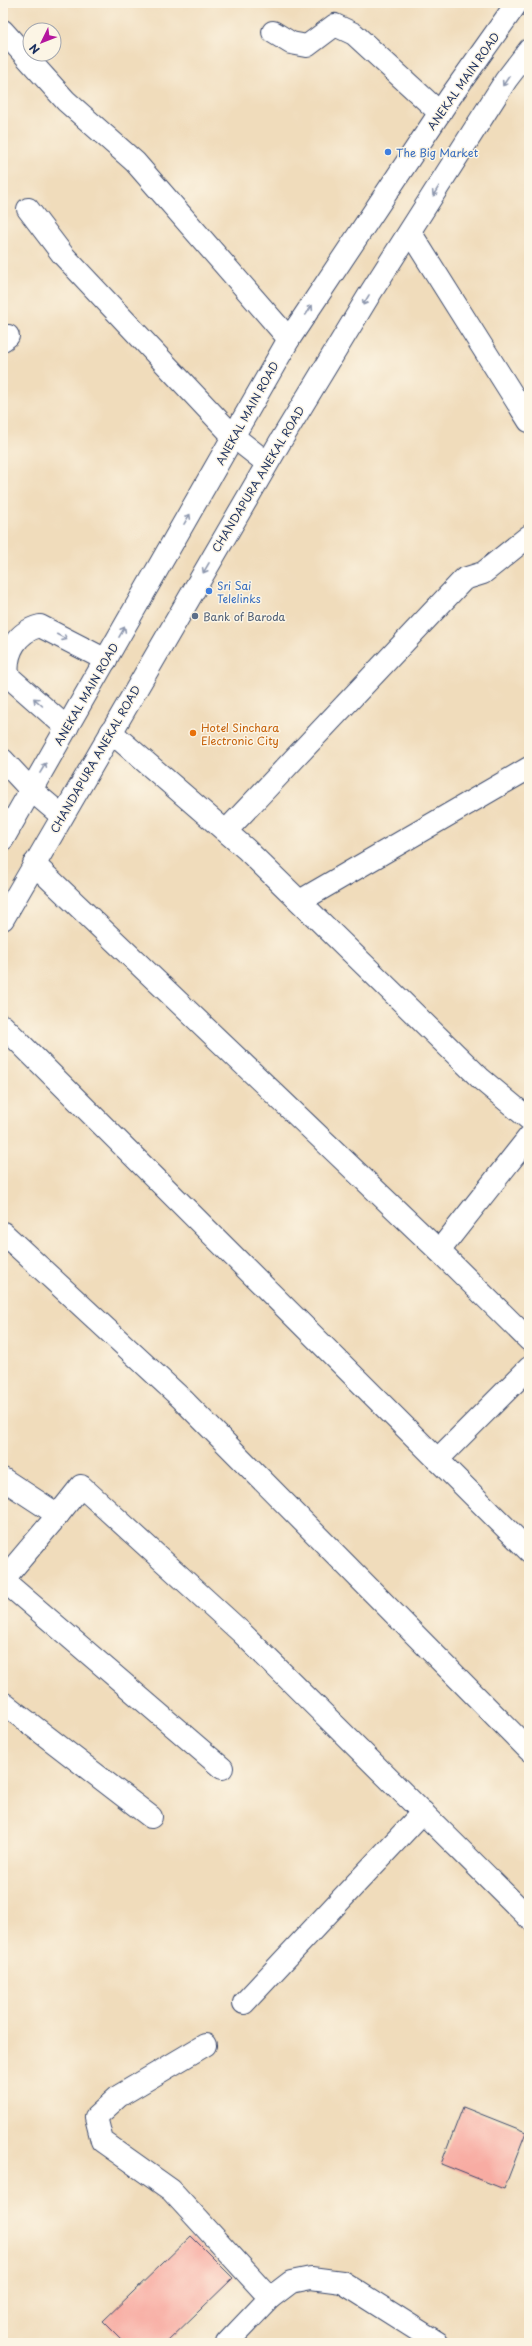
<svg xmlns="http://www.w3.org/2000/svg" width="532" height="2346" viewBox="0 0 532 2346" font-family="'Playpen Sans',sans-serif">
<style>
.building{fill:#f8aca3}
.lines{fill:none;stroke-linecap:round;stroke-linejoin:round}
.minor-casing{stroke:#3b496c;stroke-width:24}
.major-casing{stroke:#3b496c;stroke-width:24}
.minor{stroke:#fff;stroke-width:22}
.major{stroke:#fff;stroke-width:22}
.oneway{stroke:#8d97ae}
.shop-dot{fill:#3f7fe0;stroke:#fcf5e5;stroke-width:1.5}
.service-dot{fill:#5c6f8a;stroke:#fcf5e5;stroke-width:1.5}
.food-dot{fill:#e8710a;stroke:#fcf5e5;stroke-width:1.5}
.labels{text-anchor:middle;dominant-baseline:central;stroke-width:3;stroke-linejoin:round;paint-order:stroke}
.street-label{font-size:11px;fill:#1b2f5e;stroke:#fcf5e5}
.shop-label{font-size:11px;fill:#366cbe;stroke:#fcf5e5;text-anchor:start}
.service-label{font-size:11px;fill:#4e5e75;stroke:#fcf5e5;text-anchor:start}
.food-label{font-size:11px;fill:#c56008;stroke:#fcf5e5;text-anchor:start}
</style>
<rect width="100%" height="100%" fill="#fcf5e5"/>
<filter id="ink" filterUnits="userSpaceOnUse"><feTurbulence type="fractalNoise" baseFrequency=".025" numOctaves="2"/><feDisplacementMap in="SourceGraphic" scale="8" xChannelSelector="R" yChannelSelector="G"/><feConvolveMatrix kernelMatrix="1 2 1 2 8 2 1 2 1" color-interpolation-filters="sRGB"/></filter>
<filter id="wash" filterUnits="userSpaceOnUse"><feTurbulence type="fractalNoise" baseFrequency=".012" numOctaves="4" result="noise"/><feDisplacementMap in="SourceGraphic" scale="16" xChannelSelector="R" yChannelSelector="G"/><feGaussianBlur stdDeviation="0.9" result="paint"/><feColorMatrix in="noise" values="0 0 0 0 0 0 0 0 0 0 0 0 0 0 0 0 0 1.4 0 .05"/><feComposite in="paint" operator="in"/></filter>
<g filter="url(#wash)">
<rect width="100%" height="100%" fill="#f0dcbb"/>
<g id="blocks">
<g class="building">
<polygon points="463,2107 526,2132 504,2189 441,2164"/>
<polygon points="191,2236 233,2278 166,2343 125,2343 103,2321"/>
</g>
</g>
</g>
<g filter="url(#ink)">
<use href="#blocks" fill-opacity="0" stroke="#3b496c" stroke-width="1"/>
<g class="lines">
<g class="minor-casing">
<g id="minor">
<polyline points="3,31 66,101 135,162 289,339"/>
<polyline points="273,32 291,43 307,46 335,25 354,34 440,113"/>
<polyline points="28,209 63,255 187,387 234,437 267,463"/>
<polyline points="410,232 529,421"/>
<polyline points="3,340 8,336"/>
<path d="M67,728L8,676C5,652 17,632 40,626L106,660"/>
<polyline points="111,732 246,849 481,1079 529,1119"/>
<polyline points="3,760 30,789 62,816"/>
<polyline points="226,831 464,579 483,573 529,536"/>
<polyline points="34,864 439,1251 529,1340"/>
<polyline points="300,901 529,768"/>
<polyline points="3,1026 529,1551"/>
<polyline points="3,1233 182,1399 529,1750"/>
<polyline points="439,1251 529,1137"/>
<polyline points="437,1460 529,1368"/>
<polyline points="3,1479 58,1515 81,1486 241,1632 529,1918"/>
<polyline points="3,1580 222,1768"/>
<polyline points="3,1580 58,1515"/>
<polyline points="3,1703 151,1817"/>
<polyline points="244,2003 423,1812"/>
<polyline points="205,2045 119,2096 96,2117 102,2141 171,2190 270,2298"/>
<polyline points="227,2343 270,2298 291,2282 311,2278 342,2282 438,2343"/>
</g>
</g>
<g class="major-casing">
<g id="major">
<polyline points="3,839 289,339 451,96 517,3"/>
<polyline points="3,919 280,442 371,292 506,80 529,50"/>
</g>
</g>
<use href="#minor" class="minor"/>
<use href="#major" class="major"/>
</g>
<defs><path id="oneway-shaft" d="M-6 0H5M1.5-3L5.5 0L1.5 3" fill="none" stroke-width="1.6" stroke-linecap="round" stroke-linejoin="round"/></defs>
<g class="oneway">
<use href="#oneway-shaft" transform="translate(506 81) rotate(124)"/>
<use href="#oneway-shaft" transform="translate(436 191) rotate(122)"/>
<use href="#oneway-shaft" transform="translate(366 300) rotate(121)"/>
<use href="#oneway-shaft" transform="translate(309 310) rotate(-56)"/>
<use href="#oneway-shaft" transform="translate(187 519) rotate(-60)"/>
<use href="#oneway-shaft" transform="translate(206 568) rotate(120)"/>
<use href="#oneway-shaft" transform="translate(122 632) rotate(-60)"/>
<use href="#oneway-shaft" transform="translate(62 637) rotate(27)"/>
<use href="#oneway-shaft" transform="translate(38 702) rotate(-138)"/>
<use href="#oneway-shaft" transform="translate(43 768) rotate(-59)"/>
</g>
</g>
<g class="shop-dot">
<circle cx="388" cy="152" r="4"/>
<circle cx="209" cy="591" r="4"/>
</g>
<circle class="service-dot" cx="195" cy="616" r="4"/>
<circle class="food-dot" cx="193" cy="733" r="4"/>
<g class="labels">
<g class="street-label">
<text transform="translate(463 81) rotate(-55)">ANEKAL MAIN ROAD</text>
<text transform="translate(247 413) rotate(-61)">ANEKAL MAIN ROAD</text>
<text transform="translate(258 479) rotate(-59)">CHANDAPURA ANEKAL ROAD</text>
<text transform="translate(86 694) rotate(-60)">ANEKAL MAIN ROAD</text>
<text transform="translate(95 759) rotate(-60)">CHANDAPURA ANEKAL ROAD</text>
</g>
<g class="shop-label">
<text x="396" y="152">The Big Market</text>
<text x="217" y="585">Sri Sai<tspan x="217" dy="13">Telelinks</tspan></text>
</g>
<g class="service-label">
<text x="203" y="616">Bank of Baroda</text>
</g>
<g class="food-label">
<text x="201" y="727">Hotel Sinchara<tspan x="201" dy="13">Electronic City</tspan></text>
</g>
</g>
<rect width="532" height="2346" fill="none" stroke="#fcf5e5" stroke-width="16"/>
<g transform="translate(42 42) rotate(227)"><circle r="19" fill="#fcf5e5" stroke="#a2a6af"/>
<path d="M0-3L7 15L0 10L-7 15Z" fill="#b5179e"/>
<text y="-6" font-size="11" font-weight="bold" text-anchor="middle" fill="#1b2f5e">N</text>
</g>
</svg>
